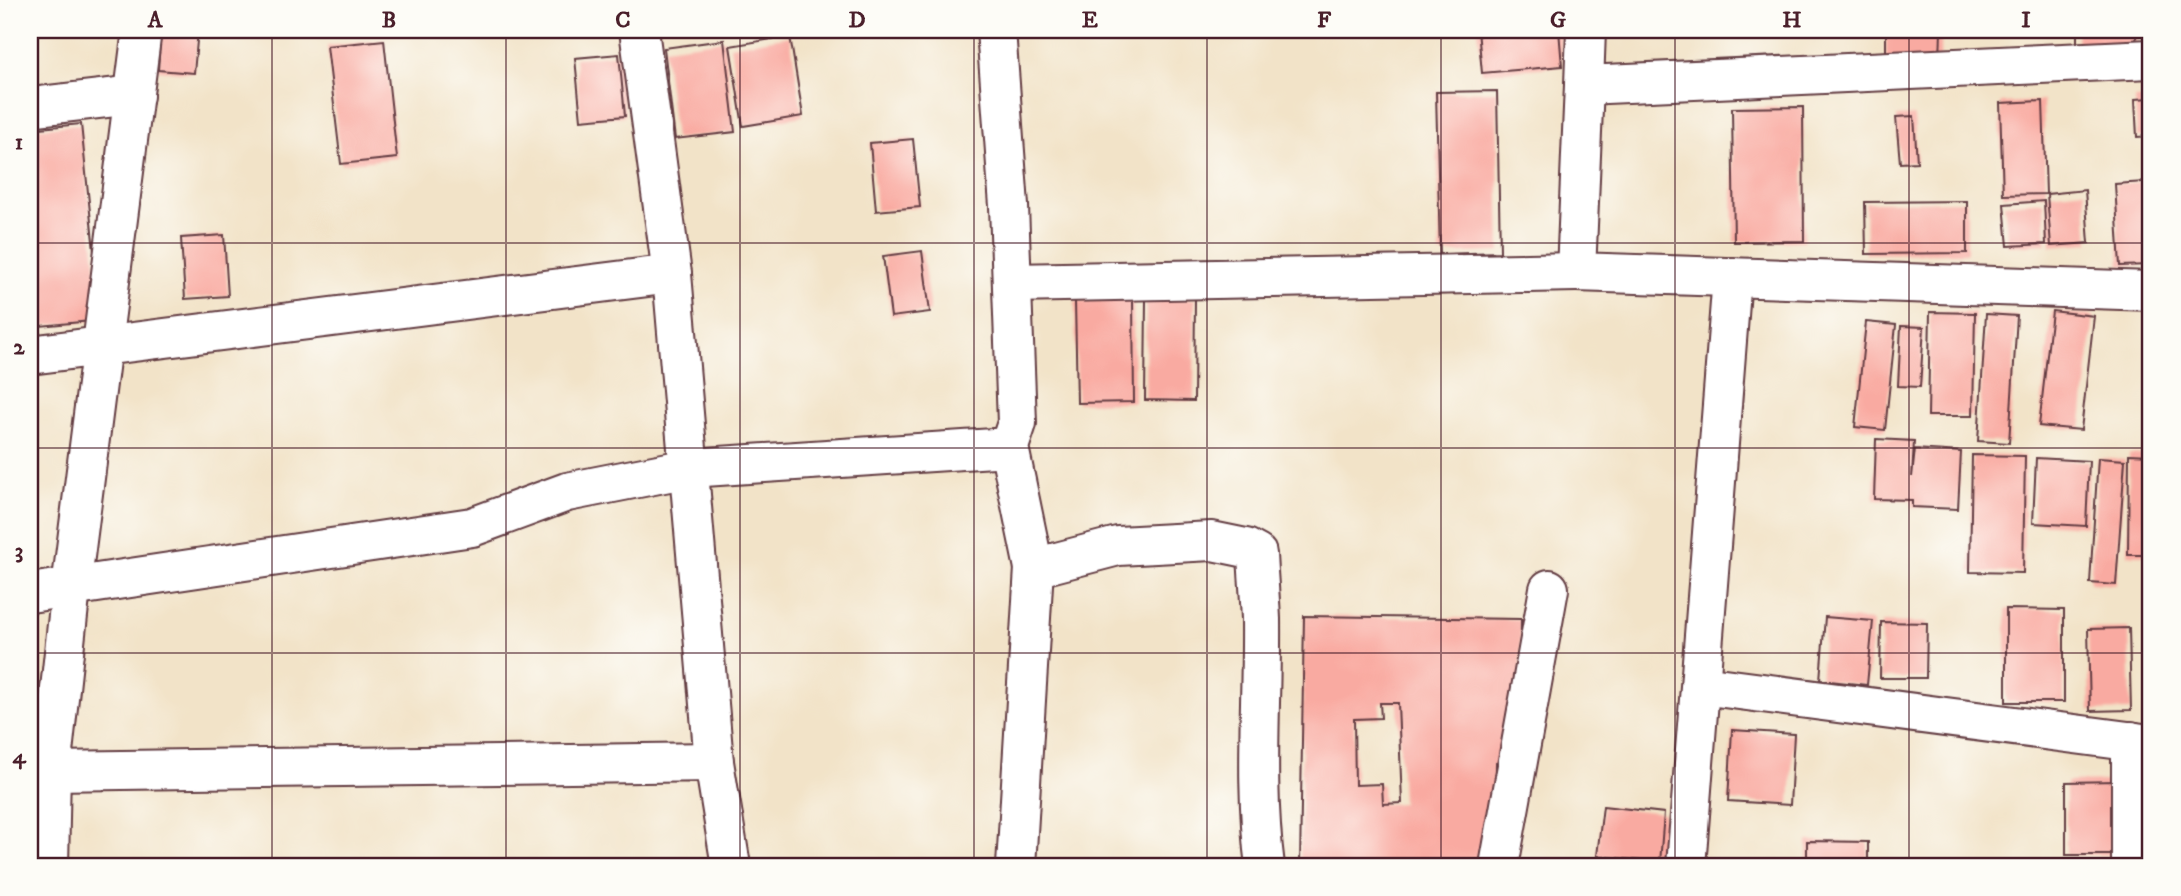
<svg xmlns="http://www.w3.org/2000/svg" width="2181" height="896" viewBox="0 0 2181 896" font-family="'IM FELL DW Pica',serif">
<style>
.building{fill:#f9aaa1;fill-rule:evenodd}
.lines{fill:none;stroke-linecap:round;stroke-linejoin:round}
.minor-casing{stroke:#633c43;stroke-width:42}
.minor{stroke:#fff;stroke-width:38}
.grid{fill:none;stroke:#4a1f2b;stroke-width:2;stroke-opacity:0.55}
.neatline{fill:none;stroke:#4a1f2b;stroke-width:2.5}
.grid-label{font-size:23px;text-anchor:middle;font-weight:bold;fill:#4a1f2b}
</style>
<rect width="100%" height="100%" fill="#fdfcf7"/>
<filter id="ink" filterUnits="userSpaceOnUse"><feTurbulence type="fractalNoise" baseFrequency=".0143" numOctaves="2"/><feDisplacementMap in="SourceGraphic" scale="14" xChannelSelector="R" yChannelSelector="G"/><feConvolveMatrix kernelMatrix="1 2 1 2 8 2 1 2 1" color-interpolation-filters="sRGB"/></filter>
<filter id="wash" filterUnits="userSpaceOnUse"><feTurbulence type="fractalNoise" baseFrequency=".00686" numOctaves="4" result="noise"/><feDisplacementMap in="SourceGraphic" scale="28" xChannelSelector="R" yChannelSelector="G"/><feGaussianBlur stdDeviation="1.57" result="paint"/><feColorMatrix in="noise" values="0 0 0 0 0 0 0 0 0 0 0 0 0 0 0 0 0 1.4 0 .05"/><feComposite in="paint" operator="in"/></filter>
<g filter="url(#wash)">
<rect width="100%" height="100%" fill="#f2e3c8"/>
<g id="blocks">
<g class="building">
<polygon points="161,30 198,30 194,73 158,70"/>
<polygon points="1478,30 1559,30 1562,66 1482,73"/>
<polygon points="1886,30 1941,30 1940,61 1886,60"/>
<polygon points="2077,30 2136,30 2137,60 2077,61"/>
<polygon points="790,36 803,116 743,126 730,46"/>
<polygon points="384,40 397,158 341,164 327,46"/>
<polygon points="724,40 735,132 675,139 664,48"/>
<polygon points="619,54 625,116 581,120 575,58"/>
<polygon points="1497,91 1500,252 1440,254 1436,92"/>
<polygon points="2151,98 2151,136 2137,137 2135,99"/>
<polygon points="2043,101 2046,194 2003,195 2000,103"/>
<polygon points="1803,107 1804,241 1734,242 1732,108"/>
<polygon points="1914,116 1917,162 1900,163 1896,117"/>
<polygon points="81,124 101,320 30,327 30,129"/>
<polygon points="913,139 920,207 876,211 870,143"/>
<polygon points="2145,182 2150,265 2120,266 2115,184"/>
<polygon points="2085,190 2089,243 2051,246 2047,194"/>
<polygon points="1967,201 1967,253 1866,254 1865,202"/>
<polygon points="2044,201 2046,244 2008,246 2004,204"/>
<polygon points="224,235 228,296 185,299 181,238"/>
<polygon points="922,251 930,312 891,317 883,256"/>
<polygon points="1133,299 1134,402 1077,403 1075,301"/>
<polygon points="1146,299 1195,299 1194,401 1145,400"/>
<polygon points="2052,311 2094,316 2081,430 2039,426"/>
<polygon points="1930,312 1975,313 1973,416 1928,416"/>
<polygon points="1986,314 2017,316 2009,443 1978,441"/>
<polygon points="1866,322 1896,325 1885,430 1855,427"/>
<polygon points="1901,326 1924,327 1920,387 1898,386"/>
<polygon points="1876,439 1914,441 1912,477 1915,449 1961,452 1958,509 1912,507 1912,500 1874,499"/>
<polygon points="2129,454 2151,455 2151,555 2128,555"/>
<polygon points="1972,455 2025,456 2023,573 1970,572"/>
<polygon points="2036,458 2089,461 2086,526 2033,523"/>
<polygon points="2098,458 2125,460 2116,585 2090,583"/>
<polygon points="2006,609 2064,610 2064,702 2006,702"/>
<path d="M1304,616L1521,619L1520,697H1510L1508,764L1496,763L1495,830L1485,829L1484,866H1300ZM1380,703H1398L1402,803L1383,804L1382,784L1355,785L1354,719L1381,718Z"/>
<polygon points="1825,617 1873,621 1867,685 1820,680"/>
<polygon points="1881,622 1927,623 1926,678 1880,678"/>
<polygon points="2129,628 2131,710 2090,711 2088,629"/>
<polygon points="1732,730 1794,734 1790,805 1728,801"/>
<polygon points="2116,781 2116,855 2066,855 2066,782"/>
<polygon points="1603,806 1664,813 1660,863 1597,856"/>
<polygon points="1807,841 1868,842 1868,866 1807,866"/>
</g>
</g>
</g>
<g filter="url(#ink)">
<use href="#blocks" fill-opacity="0" stroke="#633c43" stroke-width="2"/>
<g class="lines">
<g class="minor-casing">
<g id="minor">
<polyline points="639,30 672,274 714,762"/>
<path d="M996,30L1009,206L1017,423L1009,447L1034,568L1118,546L1212,541L1246,548L1257,554C1258,575 1260,597 1261,619C1262,701 1254,784 1265,866"/>
<polyline points="1586,30 1584,85 2151,59"/>
<polyline points="1584,85 1576,272 2151,291"/>
<polyline points="30,107 134,95"/>
<polyline points="1012,283 1576,272"/>
<polyline points="30,355 672,274"/>
<polyline points="30,593 472,527 567,492 689,468 1009,447"/>
<polyline points="1701,685 2151,744"/>
<polyline points="2131,741 2131,866"/>
<polyline points="30,773 51,771 714,762 731,866"/>
<polyline points="49,866 51,771 71,588 142,30"/>
<polyline points="1016,866 1034,568"/>
<polyline points="1499,866 1549,589"/>
<polyline points="1686,866 1732,277"/>
</g>
</g>
<use href="#minor" class="minor"/>
</g>
</g>
<path class="grid" d="M272,30V866M506,30V866M740,30V866M974,30V866M1207,30V866M1441,30V866M1675,30V866M1909,30V866M30,243H2151M30,448H2151M30,653H2151"/>
<rect width="2181" height="896" fill="none" stroke="#fdfcf7" stroke-width="77"/>
<rect x="38" y="38" width="2104" height="820" class="neatline"/>
<g class="grid-label">
<text x="155" y="27">A</text>
<text x="389" y="27">B</text>
<text x="623" y="27">C</text>
<text x="857" y="27">D</text>
<text x="1090" y="27">E</text>
<text x="1324" y="27">F</text>
<text x="1558" y="27">G</text>
<text x="1792" y="27">H</text>
<text x="2026" y="27">I</text>
<text x="19" y="149">1</text>
<text x="19" y="354">2</text>
<text x="19" y="558">3</text>
<text x="19" y="763">4</text>
</g>
</svg>
